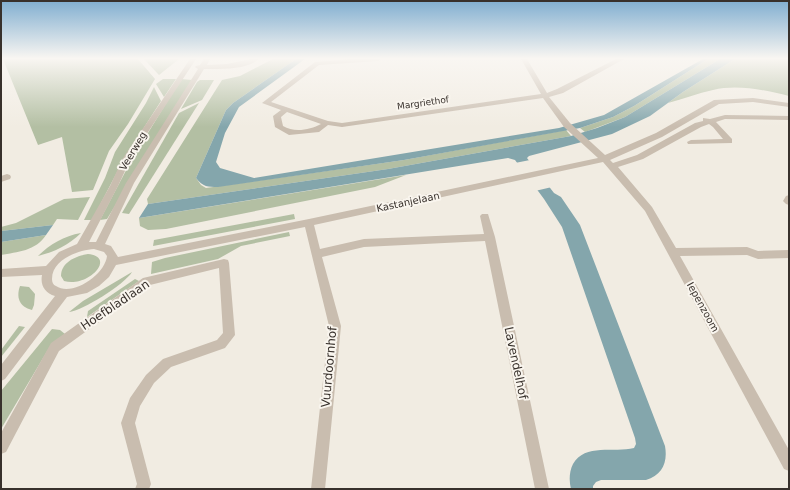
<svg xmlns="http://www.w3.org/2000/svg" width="790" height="490" viewBox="0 0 790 490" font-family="'DejaVu Sans',sans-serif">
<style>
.green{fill:#b3bfa3}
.water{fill:#84a6ac}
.pier{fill:#f1ece2}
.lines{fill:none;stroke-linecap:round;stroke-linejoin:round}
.minor{fill:#c9bdaf;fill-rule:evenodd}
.labels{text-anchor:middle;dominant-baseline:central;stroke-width:4;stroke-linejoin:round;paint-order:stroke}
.far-street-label{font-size:9px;fill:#38312c;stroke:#f9f5ee}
.street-label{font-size:10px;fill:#38312c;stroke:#f9f5ee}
.near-street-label{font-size:12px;fill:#38312c;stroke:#f9f5ee}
</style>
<rect width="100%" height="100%" fill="#f1ece2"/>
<g class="green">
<polygon points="3,59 138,59 155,79 128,124 109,151 93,190 72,192 62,137 38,145"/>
<polygon points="144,59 179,59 159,75"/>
<polygon points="273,59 296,59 233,103 226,110 196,178 201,185 206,188 404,160 566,130 571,136 388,169 148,204 147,199 222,80 240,76"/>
<polygon points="708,59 720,59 625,117 585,132 580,128 613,117 634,106"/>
<path d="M735,59H789V96C765,90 737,84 713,90C698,93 683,99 668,103L683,92Z"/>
<polygon points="163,79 176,79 164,97 156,84"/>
<polygon points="181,79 192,80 107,219 100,220 132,159"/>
<polygon points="200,80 214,80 202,100 181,109 197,82"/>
<polygon points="154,87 161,101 125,157 92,220 84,220 105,178 115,152 146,103"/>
<polygon points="199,103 129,214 122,213 179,113"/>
<polygon points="406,175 375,187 166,229 148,230 140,226 139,218"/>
<polygon points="90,197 78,220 57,219 53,225 1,231 1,227 16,223 64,199"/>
<polygon points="294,214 295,219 153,246 154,240"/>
<polygon points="289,232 290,236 241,246 218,259 151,274 152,262 165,258"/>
<path d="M81,233C69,245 54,252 38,256C50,244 64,236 81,233Z"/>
<path d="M46,235C36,251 17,252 1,255V242Z"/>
<path d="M88,254C117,257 88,288 64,281L61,276C61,262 76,256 88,254Z"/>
<path d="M132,272C125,284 82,311 69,312L83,301Z"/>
<polygon points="135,279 139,281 87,317 88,311"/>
<path d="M20,286L29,287L35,294L34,305L32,310C19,307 16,297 20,286Z"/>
<polygon points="19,326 25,327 1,357 1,350"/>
<polygon points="52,329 60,330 65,334 49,348 1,429 1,391"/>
</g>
<g class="water">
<path d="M296,59H305L239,107L225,133L216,162L220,168L254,178L559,128L604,115L703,59H708L634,106L613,117L580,128L404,160L218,187C208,187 203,187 196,178L226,110L233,103Z"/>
<path d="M720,59H735L683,92L650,116L612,134L529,156L527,158L554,193L561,197L580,225L665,446C668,463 662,475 646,480H601L596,482L593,486V489H571C569,481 569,472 573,464C585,443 614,453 634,448L636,444L635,438L562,227L544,199L515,160L508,158L139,218L148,204L388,169L571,136L597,128L625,117Z"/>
<polygon points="53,225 46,235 1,242 1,231"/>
</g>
<polygon class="pier" points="530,160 552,187 535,191 515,163"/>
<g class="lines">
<g class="minor">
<path d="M190,59H196L131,158L118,186L89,242H96L126,183L198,69L195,67L196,66L200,65L204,59H210L207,65L227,64L251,59H259C246,70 221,69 204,69L134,183L105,244L111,246L118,257L309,219L598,158L564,127L543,98L342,127L328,125L319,132L289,135L275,127L273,116L281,110L262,103L315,62L351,59H381L378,61L319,65L271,102L328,121L342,123L541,94L521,59H527L547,93L557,89L616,59H624L563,93L549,97L570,123L605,155L656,133L714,100L753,98L789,103V107L753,102L719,104L662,137L610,160L613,163L637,155L695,123L703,121V118L710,119L725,115L789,116V120L725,119L716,122L732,139V143L688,144L687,142L691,140L723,139L713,127L709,124L701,127L643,159L618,167L652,207L676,248L747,247L758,251L789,250V258L758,259L747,255L680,256L789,450V471L784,469L645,211L603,162L314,225L320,249L364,239L484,234L480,216L482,214H488L495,237L549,489H535L485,241L364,247L322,257L341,326L325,489H311L329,326L305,227L116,265L109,277L99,286L87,293L67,297L5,379L1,381V365L55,296C45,293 40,285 42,275L1,277V269L46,266L59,252L77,244L110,186L123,158ZM287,112L321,124C310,130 294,133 283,126L281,117ZM94,249L104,252L107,256C105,275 72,297 56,286C53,285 52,282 52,279C52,259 79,250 94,249Z"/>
<polygon points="7,174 10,175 11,177 10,179 1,182 1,176"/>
<polygon points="789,195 789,205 786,204 783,201 786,196"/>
<polygon points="224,259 228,260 229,263 235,335 225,348 171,367 154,383 140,406 135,423 151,484 149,489 135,489 137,484 121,423 130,398 146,375 163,359 217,340 223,333 219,268 150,285 59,351 6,452 1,454 1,433 51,343 143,278"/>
</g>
</g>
<linearGradient id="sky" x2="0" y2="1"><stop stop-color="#80aed0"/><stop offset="0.46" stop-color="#f9f6f2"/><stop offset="1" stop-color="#f9f6f2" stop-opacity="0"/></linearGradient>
<rect width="790" height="127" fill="url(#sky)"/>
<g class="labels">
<g class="far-street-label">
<text transform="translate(423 103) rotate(-8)">Margriethof</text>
</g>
<g class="street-label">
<text transform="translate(133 151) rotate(-59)">Veerweg</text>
<text transform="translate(408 202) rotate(-12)">Kastanjelaan</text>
<text transform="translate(703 307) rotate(61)">Iepenzoom</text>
</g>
<g class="near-street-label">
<text transform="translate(115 305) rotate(-34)">Hoefbladlaan</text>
<text transform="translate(516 363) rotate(78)">Lavendelhof</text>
<text transform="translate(329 367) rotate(-85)">Vuurdoornhof</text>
</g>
</g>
<rect width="790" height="490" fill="none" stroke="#38312c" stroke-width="4"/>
</svg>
